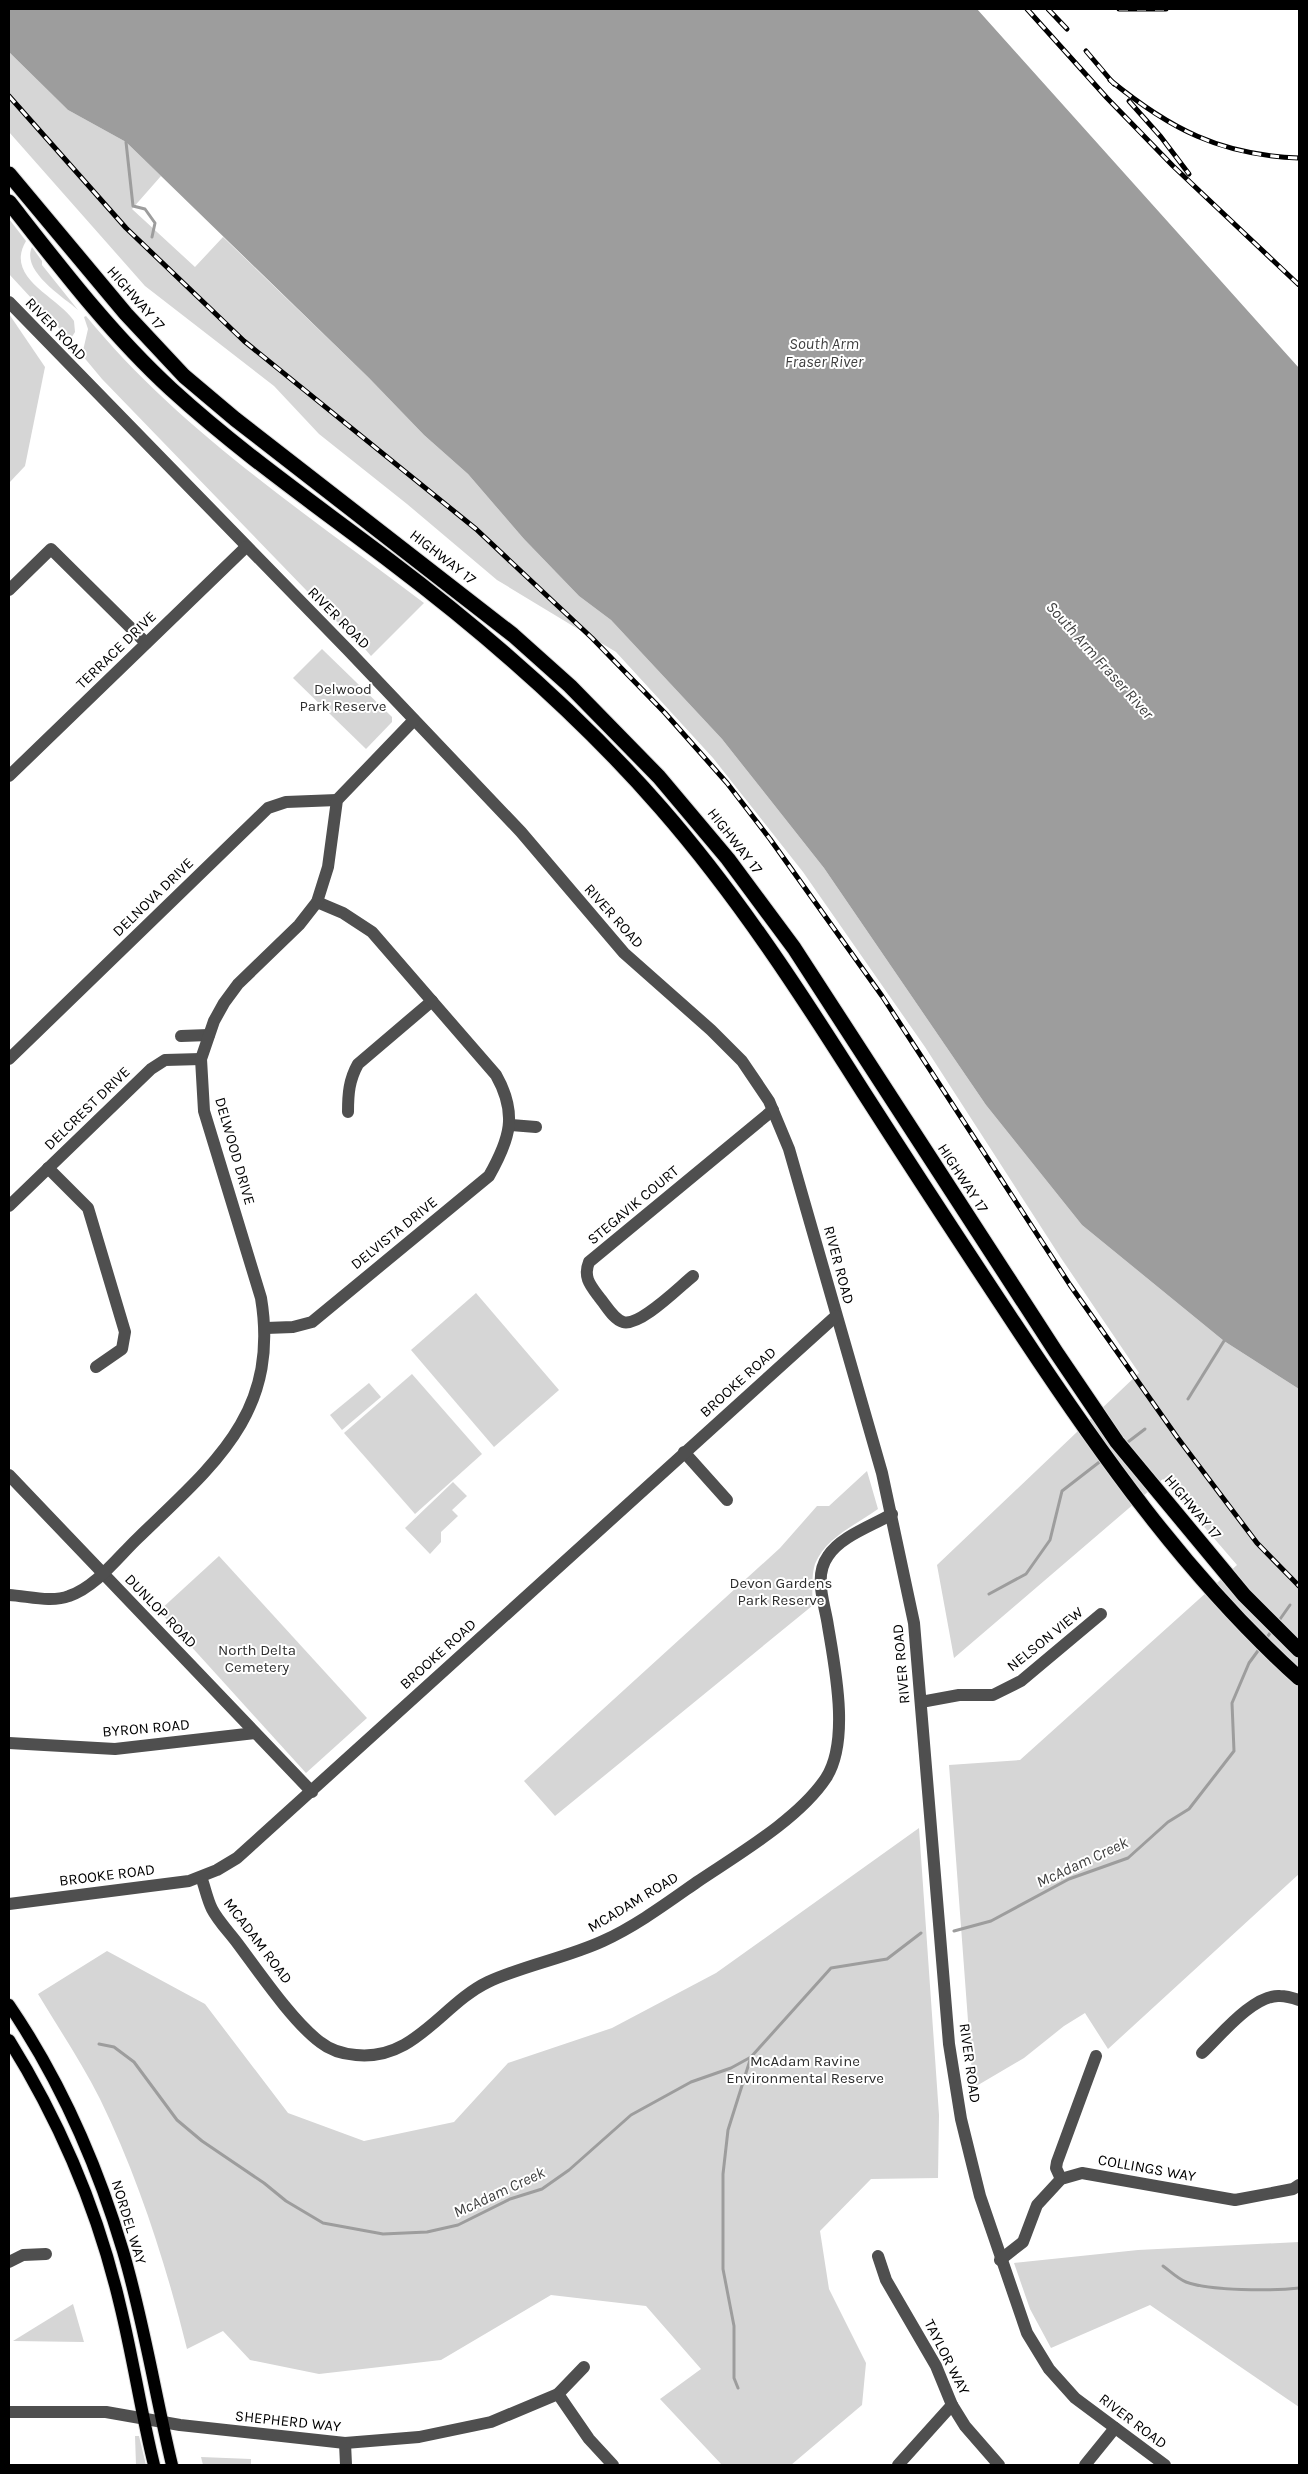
<svg xmlns="http://www.w3.org/2000/svg" width="1308" height="2474" viewBox="0 0 1308 2474" font-family="Karla,sans-serif">
<style>
.green{fill:#d6d6d6}
.water{fill:#9d9d9d}
.lines{fill:none;stroke-linecap:round;stroke-linejoin:round}
.stream{stroke:#9d9d9d;stroke-width:3}
.major-casing{stroke:#dbdbdb;stroke-width:14}
.highway-casing{stroke:#dbdbdb;stroke-width:17}
.minor{stroke:#4f4f4f;stroke-width:12}
.major{stroke:#000;stroke-width:12}
.highway{stroke:#000;stroke-width:15}
.rail-casing{stroke:#000;stroke-width:5}
.rail{stroke:#fff;stroke-width:3;stroke-dasharray:9;stroke-linecap:butt}
.labels{text-anchor:middle;dominant-baseline:central;stroke-width:4;stroke-linejoin:round;paint-order:stroke}
.street-label{font-size:15px;fill:#000;stroke:#fff}
.park-label{font-size:15px;fill:#2d2d2d;stroke:#fff}
.water-label{font-size:16px;font-style:italic;fill:#3e3e3e;stroke:#fff}
</style>
<rect width="100%" height="100%" fill="#fff"/>
<g class="green">
<polygon points="9,52 68,110 126,142 161,176 132,209 195,267 223,237 369,378 424,435 468,474 524,539 579,596 611,620 722,739 824,868 986,1105 1082,1225 1224,1341 1299,1389 1299,1874 1108,2049 1085,2013 1064,2026 1024,2058 973,2088 949,1765 1020,1760 1237,1565 1163,1479 954,1658 937,1565 1139,1373 1061,1258 925,1047 803,872 713,758 616,652 497,580 407,504 319,434 274,386 145,286 9,132"/>
<path d="M9,219L26,241C4,278 57,296 74,321L75,332L70,340L9,274Z"/>
<path d="M32,247L42,261V265L78,310C62,296 21,271 32,247Z"/>
<polygon points="9,314 45,367 25,466 9,483"/>
<path d="M86,316C180,431 307,514 424,603L371,656L348,629L336,621L102,379L82,355L88,329L84,317Z"/>
<polygon points="322,649 392,717 392,722 366,749 293,678"/>
<polygon points="476,1293 559,1390 494,1447 411,1350"/>
<polygon points="412,1374 482,1454 415,1514 344,1433"/>
<polygon points="369,1383 381,1397 342,1430 330,1415"/>
<path d="M867,1471L878,1509C856,1525 826,1537 815,1564C811,1576 813,1594 812,1606L555,1816L524,1781L780,1548L817,1506H829Z"/>
<polygon points="453,1482 467,1496 452,1510 458,1516 441,1532 441,1542 430,1554 405,1528"/>
<polygon points="219,1556 367,1718 306,1773 159,1611"/>
<path d="M919,1828L939,2115L938,2178L871,2179L820,2231L829,2289L866,2363L862,2405L791,2465H722L660,2399L701,2369L646,2306L551,2295L441,2360L319,2374L250,2360L223,2331L187,2349C166,2264 138,2177 100,2099C82,2063 59,2029 38,1994L107,1951L205,2004L288,2113L364,2141L454,2122L508,2063L612,2028L716,1973Z"/>
<polygon points="1299,2242 1299,2407 1150,2305 1051,2348 1030,2309 1014,2263 1138,2250"/>
<polygon points="73,2304 84,2342 13,2341"/>
<polygon points="135,2436 139,2436 146,2465 136,2465"/>
<polygon points="201,2457 251,2459 251,2465 203,2465"/>
</g>
<polygon class="water" points="9,9 977,9 1299,368 1299,1389 1224,1341 1082,1225 986,1105 824,868 722,739 611,620 579,596 524,539 468,474 424,435 369,378 126,142 68,110 9,52"/>
<g class="lines">
<g class="stream">
<polyline points="126,142 133,206 145,209 155,223 152,237"/>
<polyline points="1188,1399 1224,1341"/>
<polyline points="1124,1445 1145,1429"/>
<polyline points="989,1594 1026,1574 1050,1540 1062,1491 1102,1460"/>
<polyline points="1278,1622 1290,1605"/>
<polyline points="1265,1640 1273,1629"/>
<polyline points="954,1931 991,1921 1069,1879 1128,1858 1168,1822 1189,1809 1234,1751 1232,1703 1249,1663 1260,1648"/>
<polyline points="99,2044 114,2047 134,2062 177,2120 202,2141 264,2183 286,2201 323,2223 383,2234 427,2232 458,2225 510,2199 542,2189 569,2170 631,2115 691,2082 731,2068 751,2057 831,1968 887,1959 921,1933"/>
<path d="M1163,2266C1170,2271 1178,2279 1186,2282C1210,2291 1272,2291 1299,2288"/>
<polyline points="738,2388 734,2378 734,2326 723,2269 723,2174 728,2130 751,2057"/>
</g>
<g class="major-casing">
<g id="major">
<path d="M9,2005C60,2080 97,2164 123,2251C144,2322 155,2394 172,2465"/>
<path d="M9,2040C60,2122 98,2211 120,2305C133,2358 141,2412 154,2465"/>
</g>
</g>
<g class="highway-casing">
<g id="highway">
<polyline points="9,174 126,314 184,376 235,419 513,635 570,686 659,777 728,859 794,948 1056,1352 1117,1442 1244,1595 1299,1650"/>
<path d="M9,202C60,267 111,334 171,389C240,452 316,505 390,561C488,635 580,715 661,808C737,895 800,992 862,1090C912,1168 963,1246 1014,1323C1097,1449 1186,1576 1299,1678"/>
</g>
</g>
<g class="minor">
<polyline points="9,302 348,650 521,832 624,953 711,1030 742,1061 769,1101 789,1149 882,1473 914,1623 949,2044 961,2119 980,2196 1027,2333 1049,2369 1075,2398 1165,2465"/>
<polyline points="9,590 51,549 146,643"/>
<polyline points="9,776 246,547"/>
<polyline points="181,1036 209,1035"/>
<polyline points="9,1059 268,808 286,802 337,800"/>
<path d="M348,1112C348,1094 349,1080 358,1064L432,1001"/>
<polyline points="511,1125 536,1127"/>
<polyline points="48,1168 88,1208 125,1332 122,1349 96,1367"/>
<polyline points="9,1206 151,1069 165,1060 201,1059"/>
<path d="M693,1276C679,1287 640,1327 623,1322C613,1319 606,1305 599,1297C590,1285 583,1277 589,1262L773,1110"/>
<path d="M266,1328L293,1327L312,1322L489,1176C510,1139 518,1114 496,1075L372,932L343,913L317,902"/>
<polyline points="684,1452 727,1500"/>
<polyline points="9,1475 312,1792"/>
<path d="M9,1595C28,1596 51,1603 69,1596C96,1587 118,1557 138,1538C213,1465 280,1414 261,1298L204,1111L201,1059L214,1021L224,1003L238,984L299,925L317,902L328,867L337,800L414,720"/>
<polyline points="921,1702 959,1695 993,1695 1021,1681 1101,1614"/>
<polyline points="9,1743 115,1749 255,1733"/>
<path d="M201,1877C205,1887 207,1899 212,1909C218,1921 230,1933 238,1944C259,1972 293,2022 320,2042C330,2050 343,2054 356,2055C415,2061 442,2004 488,1982C525,1965 566,1958 603,1941C636,1926 667,1903 697,1882C737,1855 799,1819 826,1778C850,1741 835,1668 828,1626C825,1604 813,1577 828,1556C841,1536 872,1526 892,1514"/>
<polyline points="9,1904 189,1881 217,1870 237,1858 836,1316"/>
<path d="M1202,2053C1220,2036 1254,1994 1280,1996C1286,1996 1293,1998 1299,2000"/>
<polyline points="1061,2179 1056,2168 1057,2162 1096,2056"/>
<polyline points="878,2256 886,2280 936,2366 952,2405 965,2426 999,2465"/>
<polyline points="1000,2260 1023,2242 1037,2205 1061,2179 1082,2173 1235,2200 1293,2189 1299,2185"/>
<polyline points="9,2262 23,2255 46,2254"/>
<polyline points="558,2394 584,2367"/>
<polyline points="9,2412 106,2412 180,2425 345,2443 419,2437 491,2422 558,2394 589,2439 613,2465"/>
<polyline points="345,2443 346,2465"/>
<polyline points="898,2465 952,2405"/>
<polyline points="1085,2465 1115,2428"/>
</g>
<use href="#major" class="major"/>
<use href="#highway" class="highway"/>
<g class="rail-casing">
<g id="rail">
<polyline points="1027,9 1107,98 1173,166 1299,285"/>
<polyline points="1048,9 1067,29"/>
<polyline points="1119,9 1166,9"/>
<polyline points="1086,51 1114,84"/>
<path d="M1110,80C1170,129 1220,155 1299,158"/>
<polyline points="9,96 126,228 244,341 476,529 592,638 665,713 727,783 770,839 882,996 1070,1285 1177,1437 1257,1543 1299,1586"/>
<polyline points="1129,101 1161,137 1189,174"/>
</g>
</g>
<use href="#rail" class="rail"/>
</g>
<g class="labels">
<g class="street-label">
<text transform="translate(136 298) rotate(49)">HIGHWAY 17</text>
<text transform="translate(56 329) rotate(46)">RIVER ROAD</text>
<text transform="translate(443 557) rotate(38)">HIGHWAY 17</text>
<text transform="translate(339 618) rotate(45)">RIVER ROAD</text>
<text transform="translate(116 650) rotate(-44)">TERRACE DRIVE</text>
<text transform="translate(735 841) rotate(52)">HIGHWAY 17</text>
<text transform="translate(153 897) rotate(-44)">DELNOVA DRIVE</text>
<text transform="translate(614 916) rotate(48)">RIVER ROAD</text>
<text transform="translate(87 1108) rotate(-44)">DELCREST DRIVE</text>
<text transform="translate(235 1151) rotate(74)">DELWOOD DRIVE</text>
<text transform="translate(963 1178) rotate(57)">HIGHWAY 17</text>
<text transform="translate(633 1205) rotate(-40)">STEGAVIK COURT</text>
<text transform="translate(394 1233) rotate(-39)">DELVISTA DRIVE</text>
<text transform="translate(839 1265) rotate(75)">RIVER ROAD</text>
<text transform="translate(738 1382) rotate(-42)">BROOKE ROAD</text>
<text transform="translate(1193 1507) rotate(50)">HIGHWAY 17</text>
<text transform="translate(161 1611) rotate(46)">DUNLOP ROAD</text>
<text transform="translate(1045 1639) rotate(-39)">NELSON VIEW</text>
<text transform="translate(438 1654) rotate(-42)">BROOKE ROAD</text>
<text transform="translate(901 1664) rotate(-95)">RIVER ROAD</text>
<text transform="translate(146 1728) rotate(-5)">BYRON ROAD</text>
<text transform="translate(107 1875) rotate(-7)">BROOKE ROAD</text>
<text transform="translate(633 1902) rotate(-31)">MCADAM ROAD</text>
<text transform="translate(258 1941) rotate(53)">MCADAM ROAD</text>
<text transform="translate(970 2063) rotate(82)">RIVER ROAD</text>
<text transform="translate(1147 2168) rotate(10)">COLLINGS WAY</text>
<text transform="translate(129 2222) rotate(73)">NORDEL WAY</text>
<text transform="translate(947 2357) rotate(63)">TAYLOR WAY</text>
<text transform="translate(288 2421) rotate(6)">SHEPHERD WAY</text>
<text transform="translate(1133 2421) rotate(37)">RIVER ROAD</text>
</g>
<g class="park-label">
<text x="343" y="689">Delwood<tspan x="343" dy="17">Park Reserve</tspan></text>
<text x="781" y="1583">Devon Gardens<tspan x="781" dy="17">Park Reserve</tspan></text>
<text x="257" y="1650">North Delta<tspan x="257" dy="17">Cemetery</tspan></text>
<text x="805" y="2061">McAdam Ravine<tspan x="805" dy="17">Environmental Reserve</tspan></text>
</g>
<g class="water-label">
<text x="824" y="343">South Arm<tspan x="824" dy="18">Fraser River</tspan></text>
<text transform="translate(1100 660) rotate(48)">South Arm Fraser River</text>
<text transform="translate(1082 1862) rotate(-25)">McAdam Creek</text>
<text transform="translate(499 2192) rotate(-25)">McAdam Creek</text>
</g>
</g>
<rect width="1308" height="2474" fill="none" stroke="#000000" stroke-width="20"/>
</svg>
